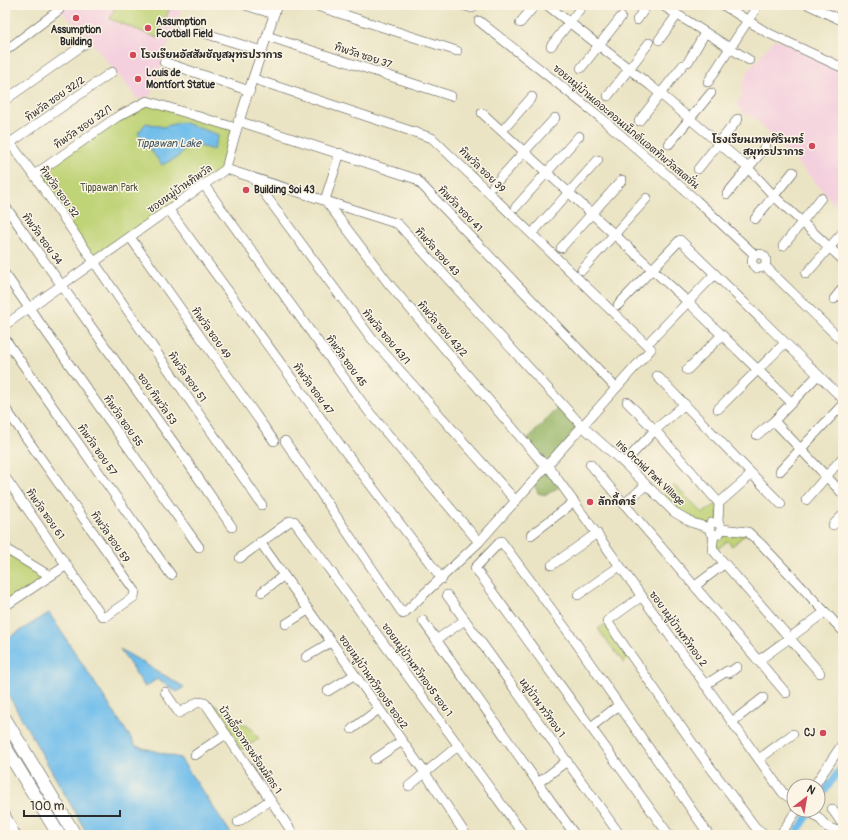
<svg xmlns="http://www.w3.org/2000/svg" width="848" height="840" viewBox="0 0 848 840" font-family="Pangolin,'Playpen Sans Thai',sans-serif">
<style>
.built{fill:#f4cfde}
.green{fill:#bfd377;stroke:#757f51}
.forest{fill:#97b568;stroke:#61704a}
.water{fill:#71beeb;stroke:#4e748b}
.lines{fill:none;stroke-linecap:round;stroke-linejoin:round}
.canal{stroke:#71beeb;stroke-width:7}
.minor-casing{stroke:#484742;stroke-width:10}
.highway-casing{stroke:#484742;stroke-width:14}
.minor{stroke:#fff;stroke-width:9}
.highway{stroke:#fff;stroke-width:13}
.poi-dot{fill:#d1495b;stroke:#fcf5e5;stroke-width:1.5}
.labels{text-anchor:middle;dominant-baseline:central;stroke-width:3;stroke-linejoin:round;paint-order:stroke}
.poi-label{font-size:10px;font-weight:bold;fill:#2b2b2b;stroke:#fcf5e5;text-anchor:start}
.street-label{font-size:10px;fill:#2b2b2b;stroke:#fcf5e5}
.park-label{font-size:10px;fill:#50553e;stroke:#fcf5e5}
.water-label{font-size:11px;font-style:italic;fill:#405765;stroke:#fcf5e5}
</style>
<rect width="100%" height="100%" fill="#fcf5e5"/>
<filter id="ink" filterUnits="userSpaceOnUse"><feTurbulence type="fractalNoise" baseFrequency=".025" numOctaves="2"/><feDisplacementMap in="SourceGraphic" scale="8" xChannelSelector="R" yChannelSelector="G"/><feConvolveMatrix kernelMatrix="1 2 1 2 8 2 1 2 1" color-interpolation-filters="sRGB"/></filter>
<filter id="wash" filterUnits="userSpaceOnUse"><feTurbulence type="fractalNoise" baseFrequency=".012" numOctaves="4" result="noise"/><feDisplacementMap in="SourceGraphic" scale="16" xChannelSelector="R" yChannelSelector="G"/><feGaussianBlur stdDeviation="0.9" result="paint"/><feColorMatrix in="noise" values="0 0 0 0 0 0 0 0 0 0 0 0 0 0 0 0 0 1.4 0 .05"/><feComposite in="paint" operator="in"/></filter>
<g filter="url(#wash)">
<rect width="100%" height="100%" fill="#eae4c4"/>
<g class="built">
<polygon points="54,5 182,5 150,96 138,99 84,33"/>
<polygon points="775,39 843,72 843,214 809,175 754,118 743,113 737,104 743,93 741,88 749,70"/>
</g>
<g class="green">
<polygon points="116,5 171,5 158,38 110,19"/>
<polygon points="147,101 236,128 226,169 94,262 34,175"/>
<polygon points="674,485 703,513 719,503 718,522 709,528 660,498"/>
<polygon points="748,532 732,546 727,541 714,552 719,533"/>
<polygon points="15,554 50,576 10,602 5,595 5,557"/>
<polygon points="607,623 629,658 624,663 598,629"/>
<polygon points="206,700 252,729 259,739 241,750"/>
</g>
<polygon class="forest" points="561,404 582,426 548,466 562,485 546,495 538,493 533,482 548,466 525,442"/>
<g class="water">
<polygon points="182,122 219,135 213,150 189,143 178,157 162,165 138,133 146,123 163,127"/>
<polygon points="49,613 136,746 180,758 232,835 88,835 5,689 5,640"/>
<polygon points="120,649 184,687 177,692 157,679 145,687"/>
</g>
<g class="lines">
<g class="canal">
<polyline points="818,801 843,765"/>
<polyline points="795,835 812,810"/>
</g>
</g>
</g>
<g filter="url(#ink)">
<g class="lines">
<g class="minor-casing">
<g id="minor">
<polyline points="245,5 274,14"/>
<polyline points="314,5 457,51"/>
<polyline points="462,5 472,8"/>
<polyline points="547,5 651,86 748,168 774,196 843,260"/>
<polyline points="662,5 749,60"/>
<polyline points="723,5 766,32 843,68"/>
<polyline points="809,5 843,21"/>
<polyline points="637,20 647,5"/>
<polyline points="479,21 600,117 696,200 755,255"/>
<polyline points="520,23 535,5"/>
<polyline points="181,26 262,51"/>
<polyline points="267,36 451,96"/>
<polyline points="659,40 677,15"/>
<polyline points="551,46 583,5"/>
<polyline points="5,51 59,10"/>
<polyline points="164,62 250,91"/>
<polyline points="688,62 705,33"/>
<polyline points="581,68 621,17"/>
<polyline points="254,79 432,138 651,349 479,542 403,614 285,441"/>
<polyline points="708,82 758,5"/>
<polyline points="608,96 649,43"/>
<polyline points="5,100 86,43"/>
<polyline points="482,113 688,302 792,403"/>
<polyline points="238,121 416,179 616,388"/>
<polyline points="639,121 683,65"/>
<polyline points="502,131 532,97"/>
<polyline points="5,136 34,175 262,505"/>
<polyline points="10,143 112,72"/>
<polyline points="669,144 711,93"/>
<polyline points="340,153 325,200 389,284 541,461 548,466 783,793 794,801"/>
<polyline points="226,169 398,224 582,426 624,463 674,512 693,523 709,528"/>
<polyline points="698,169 738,119"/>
<polyline points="34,175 117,117 147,101 236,128"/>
<polyline points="252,177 372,339 516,501"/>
<polyline points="204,185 369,412 479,542"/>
<polyline points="493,186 555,118"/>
<polyline points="727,194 766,146"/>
<polyline points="5,206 184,457 232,527"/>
<polyline points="516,207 579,136"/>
<polyline points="169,210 341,446 442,579"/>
<polyline points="755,219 793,172"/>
<polyline points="536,229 598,160"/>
<polyline points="130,237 274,441"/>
<polyline points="783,246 821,198"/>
<polyline points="561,248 622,180"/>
<circle cx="759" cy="261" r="7"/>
<polyline points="765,266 843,342"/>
<polyline points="582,270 647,198"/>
<polyline points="5,274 199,547"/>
<polyline points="806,274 843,232"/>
<polyline points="834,299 843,288"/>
<polyline points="618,305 680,240 843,399"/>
<path d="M5,325L226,169C239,113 260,60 277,5"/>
<polyline points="5,339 171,575"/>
<polyline points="651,340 715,274"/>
<polyline points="687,370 722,335"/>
<polyline points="657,376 781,504"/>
<polyline points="627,402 655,430 719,503"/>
<polyline points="5,408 135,591 134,597 105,617 101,615 5,477"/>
<polyline points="718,409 785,343"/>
<polyline points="774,421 843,494"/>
<polyline points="757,435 774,421 817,376"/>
<polyline points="624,463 655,430 685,404"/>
<polyline points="590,464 786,693"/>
<polyline points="780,471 843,404"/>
<polyline points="806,500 843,457"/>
<polyline points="624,504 646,485"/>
<polyline points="718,522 711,523 709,528 710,532 714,535 719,534 722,529 718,522 719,503 752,474"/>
<polyline points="833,525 843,515"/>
<polyline points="722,529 748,532 762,545 843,631"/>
<polyline points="531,535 574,502"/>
<polyline points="714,535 712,549 820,673"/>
<polyline points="260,542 425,773 466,835"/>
<polyline points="5,545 9,551 50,576"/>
<polyline points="240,558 290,521 294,521 524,835"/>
<polyline points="552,565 597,533"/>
<polyline points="695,586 724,564"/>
<polyline points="262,592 283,576"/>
<polyline points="447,595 620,835"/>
<polyline points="578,595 620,566"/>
<polyline points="642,596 607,621 701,755 756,828 766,835"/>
<polyline points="5,606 67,565"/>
<polyline points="423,621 575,835"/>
<polyline points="286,624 308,610"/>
<polyline points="436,640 465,620"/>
<polyline points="306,657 331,642"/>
<polyline points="758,661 825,612"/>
<polyline points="705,685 727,671 729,673 737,667"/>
<polyline points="328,691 354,675"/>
<polyline points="165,692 179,713 198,702 205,703 294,835"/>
<polyline points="732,722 763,698"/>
<polyline points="591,727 619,705"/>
<polyline points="352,729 379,709"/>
<polyline points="195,755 226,734"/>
<polyline points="375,759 402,741"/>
<polyline points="759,759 793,734"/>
<polyline points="538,783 567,761"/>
<polyline points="409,786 459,745"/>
<polyline points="814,786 843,743"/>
<polyline points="832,809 843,825"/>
<polyline points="807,810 818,817 827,827 843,833"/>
<polyline points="5,814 16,835"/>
<polyline points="238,822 270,800"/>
<polyline points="669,835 475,568 501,541 572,637 709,835"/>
<polyline points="780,835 797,810"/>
</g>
</g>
<g class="highway-casing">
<g id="highway">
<polyline points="5,719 75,835"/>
<polyline points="5,747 59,835"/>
</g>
</g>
<use href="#minor" class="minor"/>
<use href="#highway" class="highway"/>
</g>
</g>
<g class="poi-dot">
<circle cx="76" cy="18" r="4"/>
<circle cx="148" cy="28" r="4"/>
<circle cx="133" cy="55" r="4"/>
<circle cx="138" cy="79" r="4"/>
<circle cx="812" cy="146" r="4"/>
<circle cx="246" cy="190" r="4"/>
<circle cx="590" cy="502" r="4"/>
<circle cx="823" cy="733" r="4"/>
</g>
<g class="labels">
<g class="poi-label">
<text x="156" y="22">Assumption<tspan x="156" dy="12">Football Field</tspan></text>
<text x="76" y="30" text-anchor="middle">Assumption<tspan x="76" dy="12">Building</tspan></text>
<text x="141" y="55">โรงเรียนอัสสัมชัญสมุทรปราการ</text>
<text x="146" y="73">Louis de<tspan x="146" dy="12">Montfort Statue</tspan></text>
<text x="804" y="140" text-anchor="end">โรงเรียนเทพศิรินทร์<tspan x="804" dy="12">สมุทรปราการ</tspan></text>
<text x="254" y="190">Building Soi 43</text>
<text x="598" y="502">ลักกี้คาร์</text>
<text x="815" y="733" text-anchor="end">CJ</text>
</g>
<g class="street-label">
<text transform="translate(363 56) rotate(18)">ทิพวัล ซอย 37</text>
<text transform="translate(55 99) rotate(-35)">ทิพวัล ซอย 32/2</text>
<text transform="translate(83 127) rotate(-35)">ทิพวัล ซอย 32/1</text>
<text transform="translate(626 127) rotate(40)">ซอยหมู่บ้านเดอะคอนเน็กต์แอตทิพวัลสเตชั่น</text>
<text transform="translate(482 170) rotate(44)">ทิพวัล ซอย 39</text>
<text transform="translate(180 189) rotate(-35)">ซอยหมู่บ้านทิพวัล</text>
<text transform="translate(59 192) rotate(55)">ทิพวัล ซอย 32</text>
<text transform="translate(460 209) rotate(46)">ทิพวัล ซอย 41</text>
<text transform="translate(42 239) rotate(54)">ทิพวัล ซอย 34</text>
<text transform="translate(437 252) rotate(48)">ทิพวัล ซอย 43</text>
<text transform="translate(442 329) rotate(49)">ทิพวัล ซอย 43/2</text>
<text transform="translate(211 333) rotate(55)">ทิพวัล ซอย 49</text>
<text transform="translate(386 337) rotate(50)">ทิพวัล ซอย 43/1</text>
<text transform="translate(346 361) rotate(54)">ทิพวัล ซอย 45</text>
<text transform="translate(187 377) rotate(55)">ทิพวัล ซอย 51</text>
<text transform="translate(313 389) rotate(54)">ทิพวัล ซอย 47</text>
<text transform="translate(157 399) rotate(55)">ซอย ทิพวัล 53</text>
<text transform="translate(123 421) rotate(55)">ทิพวัล ซอย 55</text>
<text transform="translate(97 450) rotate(55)">ทิพวัล ซอย 57</text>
<text transform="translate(650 473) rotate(43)">Iris Orchid Park Village</text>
<text transform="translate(45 514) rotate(55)">ทิพวัล ซอย 61</text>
<text transform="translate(110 537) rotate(55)">ทิพวัล ซอย 59</text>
<text transform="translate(678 629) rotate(54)">ซอย หมู่บ้านทวีทอง 2</text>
<text transform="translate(417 670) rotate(54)">ซอยหมู่บ้านทวีทอง5 ซอย 1</text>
<text transform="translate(373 682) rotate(55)">ซอยหมู่บ้านทวีทอง5 ซอย2</text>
<text transform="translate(542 708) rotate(54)">หมู่บ้าน ทวีทอง 1</text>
<text transform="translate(250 750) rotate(56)">บ้านอื้ออาทรพร้อมมิตร 1</text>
</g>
<g class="park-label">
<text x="109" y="188">Tippawan Park</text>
</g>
<g class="water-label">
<text x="168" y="143">Tippawan Lake</text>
</g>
</g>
<rect width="848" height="840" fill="none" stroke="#fcf5e5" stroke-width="20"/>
<g transform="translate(806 798) rotate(31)"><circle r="19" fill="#fcf5e5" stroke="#a8a49b"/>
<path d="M0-3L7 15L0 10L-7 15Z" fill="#d1495b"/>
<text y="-6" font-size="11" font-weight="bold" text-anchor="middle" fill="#2b2b2b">N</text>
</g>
<path d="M24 810v6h96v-6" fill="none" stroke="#2b2b2b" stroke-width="2"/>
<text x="30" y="810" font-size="12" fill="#2b2b2b" stroke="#fcf5e5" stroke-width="3" paint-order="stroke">100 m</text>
</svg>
